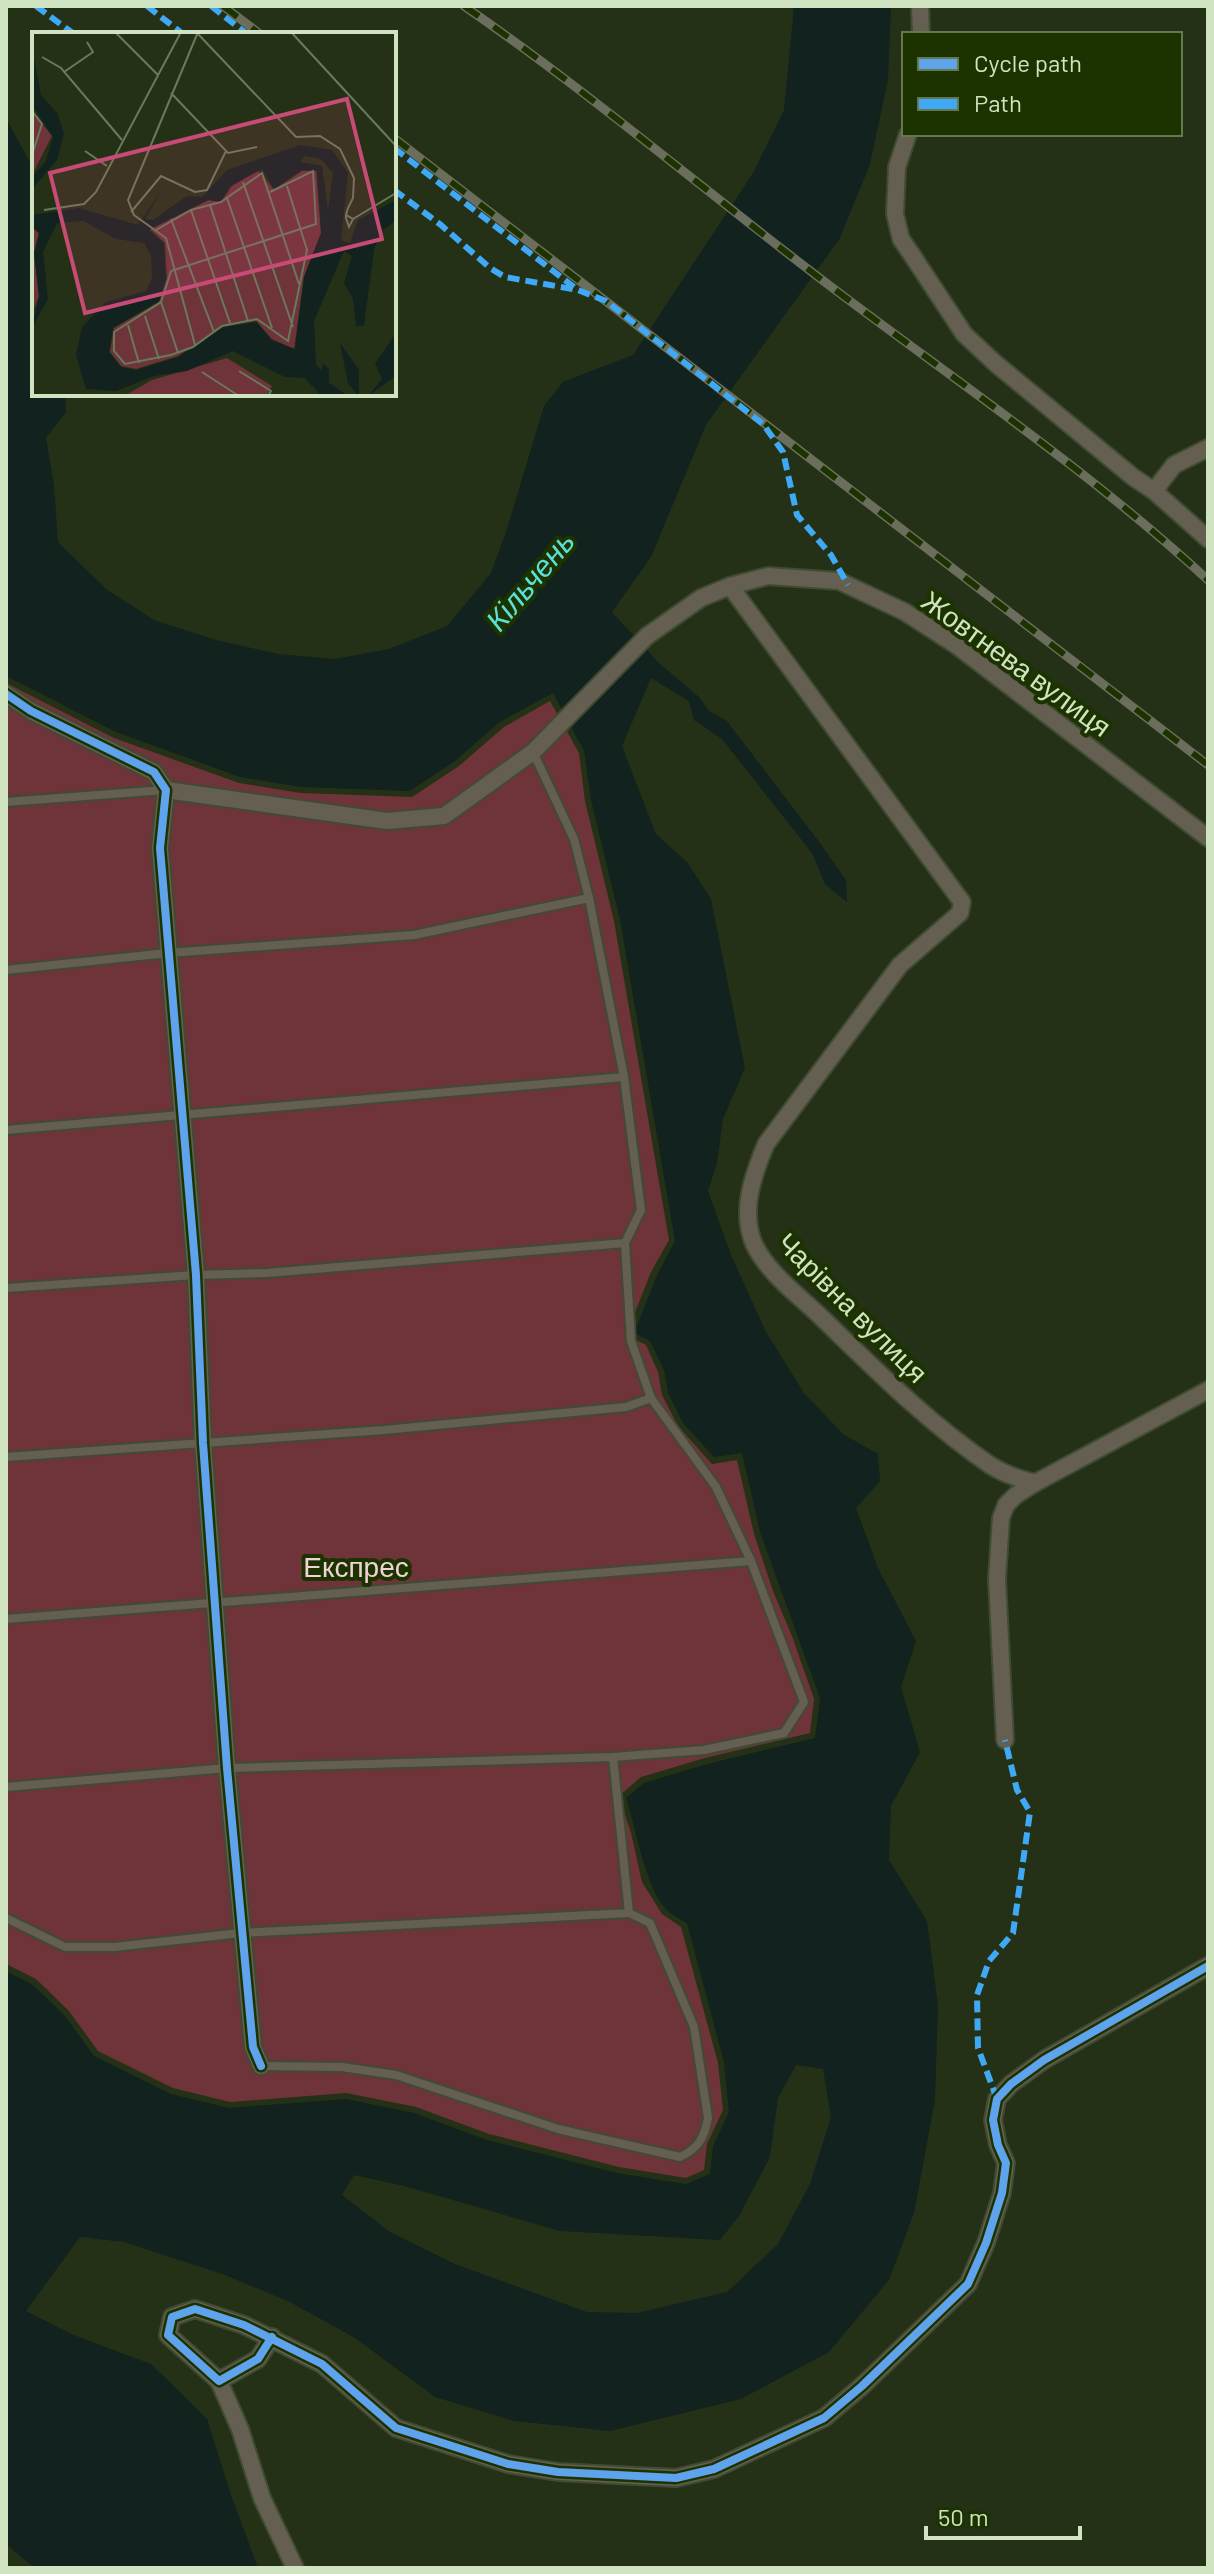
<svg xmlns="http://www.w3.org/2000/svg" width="1214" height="2574" viewBox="0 0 1214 2574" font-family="Barlow,sans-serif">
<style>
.green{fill:#6f333a}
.water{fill:#11221f;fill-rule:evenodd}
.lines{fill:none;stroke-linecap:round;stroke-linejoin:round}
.service-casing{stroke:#404b34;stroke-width:12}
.minor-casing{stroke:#404b34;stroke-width:20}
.service{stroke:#655f52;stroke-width:8}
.minor{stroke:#655f52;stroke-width:16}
.rail-casing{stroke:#6b6d5d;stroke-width:9}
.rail{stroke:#1c3300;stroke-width:6;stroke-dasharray:18;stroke-linecap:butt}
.quiet{stroke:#3fa9f5;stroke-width:6;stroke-dasharray:12 6;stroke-linecap:butt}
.cycleway-casing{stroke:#1c3300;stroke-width:13}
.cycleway{stroke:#60a3ed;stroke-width:8}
.labels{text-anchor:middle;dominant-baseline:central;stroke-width:8;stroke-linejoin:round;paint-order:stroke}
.street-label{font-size:28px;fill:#d1e4c2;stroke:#1c3300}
.park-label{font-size:28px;fill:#eed4d7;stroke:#1c3300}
.water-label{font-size:30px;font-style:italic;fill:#5ae0da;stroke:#1c3300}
.inset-road{fill:none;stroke:#6a795b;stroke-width:2}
.view{fill:#c64b75;fill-opacity:0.15;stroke:#c64b75;stroke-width:4}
.inset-edge{fill:none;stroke:#d1e4c2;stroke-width:4}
</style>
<rect width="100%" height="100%" fill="#253116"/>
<polygon class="green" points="6,683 114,738 239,783 301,793 412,797 459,766 504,727 550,701 579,753 585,801 614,921 669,1240 651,1272 626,1335 646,1345 658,1372 662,1395 678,1426 712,1464 737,1460 754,1534 773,1591 792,1636 814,1699 810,1733 705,1758 641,1777 619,1796 631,1833 642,1882 662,1914 681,1927 718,2063 723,2110 707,2144 704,2170 686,2178 619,2167 489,2134 416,2107 346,2093 230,2102 173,2088 98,2051 69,2011 36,1979 6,1964"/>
<path class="water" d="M794,6H891L888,80L870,164L840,238L706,425L651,557L612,612L659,663L699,697L709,711L726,720L820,843L846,880L847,902L825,884L812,853L722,739L694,720L689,701L651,678L622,746L656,834L687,862L711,899L745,1068L723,1119L717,1163L708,1191L731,1255L766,1332L804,1393L843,1434L878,1454L880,1481L856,1508L878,1568L916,1641L901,1687L920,1752L891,1806L889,1860L927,1921L938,2005L935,2100L914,2213L889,2280L829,2352L741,2399L610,2431L514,2421L435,2397L355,2338L290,2302L225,2275L124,2242L80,2237L26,2311L71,2334L151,2364L207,2419L231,2495L258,2568H35L6,2544V1971L32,1984L64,2015L94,2056L171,2094L229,2108L346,2099L414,2113L487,2140L617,2173L686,2184L710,2174L713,2146L729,2112L724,2062L687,1923C680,1919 671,1915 666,1909C645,1887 636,1828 626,1798L644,1783L707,1764L815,1738L820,1698L760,1532L742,1453L714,1457L683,1423L668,1393L664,1370L650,1341L634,1333L657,1275L675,1241L620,920L591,800L584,751L553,693L500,722L455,761L410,791L301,787L240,777L116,732L6,676V118L34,170V394H65L66,412L46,438L54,485L58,542L106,589L154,620L216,640L278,654L335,659L389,649L447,626L491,573L507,529L544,406L563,382L633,355L753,173L784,110ZM796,2065L823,2069L831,2117L810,2184L778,2244L727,2292L637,2313L587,2312L455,2264L390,2232L342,2195L354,2175L404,2186L560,2231L720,2240L739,2216L770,2157L778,2098Z"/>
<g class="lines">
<g class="service-casing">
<g id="service">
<polyline points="6,802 165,790"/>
<polyline points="6,970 168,953 414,935 589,898"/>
<polyline points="6,1130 624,1077"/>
<polyline points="6,1288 196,1275 267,1273 625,1243"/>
<polyline points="6,1457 384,1430 626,1407 651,1398"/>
<polyline points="6,1619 751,1561"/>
<polyline points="6,1787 227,1768 613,1757 704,1750 784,1733 804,1702 751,1561 716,1487 651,1398 631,1341 625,1243 641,1210 624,1077 589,898 574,839 533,752"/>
<polyline points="6,1918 65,1947 114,1947 241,1933 629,1913"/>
<path d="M261,2066L342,2067L396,2075L558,2129L680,2157C699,2148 704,2138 708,2118L694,2027L650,1923L629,1913L613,1757"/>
</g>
</g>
<g class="minor-casing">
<g id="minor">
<polyline points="920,6 921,34"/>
<polyline points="908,134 897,167 895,214 901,239 914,258 964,334 995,363 1133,477 1154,491 1208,539"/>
<polyline points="1154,491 1174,465 1208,448"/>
<path d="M730,586L962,902L960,913L900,965L766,1144C753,1175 740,1211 754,1244C767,1272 798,1295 820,1316C874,1368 927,1422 990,1465C1004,1474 1019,1479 1035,1483"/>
<polyline points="6,694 31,711 154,772 166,790 160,848 196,1275 203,1443 227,1768 253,2047 261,2066"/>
<polyline points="166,790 387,821 444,816 533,752 647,636 701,598 730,586 768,576 839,581 905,612 956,645 1208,838"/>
<polyline points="1005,1740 997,1579 1001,1518 1006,1505 1016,1495 1035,1483 1208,1390"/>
<polyline points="272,2337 258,2359 219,2381 168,2335 172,2317 195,2309 244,2325 322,2364 396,2428 508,2464 558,2472 676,2478 714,2469 824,2418 862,2386 968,2284 986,2243 1002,2193 1006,2163 998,2145 993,2120 997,2099 1011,2084 1044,2060 1208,1966"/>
<polyline points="219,2381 240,2429 262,2498 295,2568"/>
</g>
</g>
<use href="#service" class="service"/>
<use href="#minor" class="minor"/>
<g class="rail-casing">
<g id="rail">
<polyline points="223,6 260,34"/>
<path d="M464,6C598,98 720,204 850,301C972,392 1096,477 1208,580"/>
<polyline points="394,138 1208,765"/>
</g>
</g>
<use href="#rail" class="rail"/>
<g class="quiet">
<polyline points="36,6 74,34"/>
<polyline points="147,6 183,34"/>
<polyline points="211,6 247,34"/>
<polyline points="394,148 574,287"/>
<polyline points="394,190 441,225 490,268 505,277 578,290 606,301 763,424 783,452 797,515 831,555 848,585"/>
<polyline points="997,2099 978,2048 977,1995 989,1961 1013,1933 1030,1812 1017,1790 1005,1740"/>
</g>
<g class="cycleway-casing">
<g id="cycleway">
<polyline points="6,694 31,711 154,772 166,790 160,848 196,1275 203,1443 227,1768 253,2047 261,2066"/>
<polyline points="272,2337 258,2359 219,2381 168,2335 172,2317 195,2309 244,2325 322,2364 396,2428 508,2464 558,2472 676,2478 714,2469 824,2418 862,2386 968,2284 986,2243 1002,2193 1006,2163 998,2145 993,2120 997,2099 1011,2084 1044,2060 1208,1966"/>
</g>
</g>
<use href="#cycleway" class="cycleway"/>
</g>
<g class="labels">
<g class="street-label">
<text transform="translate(1017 663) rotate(36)">Жовтнева вулиця</text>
<text transform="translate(853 1307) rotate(45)">Чарівна вулиця</text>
</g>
<g class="park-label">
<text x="356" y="1566">Експрес</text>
</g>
<g class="water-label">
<text transform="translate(529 580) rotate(-50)">Кільчень</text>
</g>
</g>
<g transform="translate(32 32)">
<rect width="364" height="364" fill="#253116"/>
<path d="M0,79L20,104L0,143ZM225,138L242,158L270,139H284L289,201L272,245L262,317L240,307L224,289L192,294L146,324L104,337L89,334L78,320L82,296L127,270L135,247L133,211L118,197L177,168L189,170L200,154ZM0,195L7,201L2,221L7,264L0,281ZM195,326L240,354L234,364H92L120,348Z" fill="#6f333a"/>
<path d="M0,16L9,63L25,81L32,101L25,128L0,157V145L14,129L21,105L0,73ZM268,113L300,118L316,141L309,208L318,211L326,188L364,168V188L351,198L342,217L332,294H324L321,267L312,251L320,224L312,219L282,289L284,332L289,339L291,331L297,337V351L316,364H290L272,346L253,345L201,319L155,339L122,344L84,359L54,357L44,323L50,295L74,270L114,259L120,246L119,224L112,211L84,207L51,189L25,191L11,220L16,267L0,296L7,264L2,221L7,201L0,195V183L47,176L106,193L130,158L113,187L121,188L155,164L170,165L195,138ZM273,124L289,127L301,141L296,178L290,134L268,130ZM230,137L242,157L270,138L285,139L289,201L272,245L263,317L239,308L225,290L192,295L146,325L104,338L89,335L77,320L81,296L127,269L134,247L132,211L117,198L176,168L188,170L199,154ZM362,304L364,344L336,364L350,347L343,332ZM308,311L327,338V364L316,352Z" fill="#11221f" fill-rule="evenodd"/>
<path class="inset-road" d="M83,0L126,43M259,0L364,114M166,2L264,105L288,104L308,117L322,146L321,166L316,176L314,183V186L317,195L321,187L314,183M10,25L29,36L90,108M32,40L61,20L55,10M139,61L196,121L225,115M0,79L10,92L0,123M53,119L75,134M211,150L261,295M195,166L240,296M178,173L216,289M12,178L52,172L64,160L149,0M159,178L198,291M99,180L129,144L163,160L175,158L194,119M139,187L182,300M321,187L364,161M124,198L159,178L189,170L230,141L267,252M139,239L129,270L82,300V319L93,332L139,323L161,315L190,294L225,287L256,309L275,218L255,154M139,239L284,192L281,139L238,160M129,270L146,321M113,284L127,327M96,293L107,331M163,313L134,206L102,183L96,168L166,0M207,339L239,359L236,364M170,340L207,364"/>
<path class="view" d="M315,67L350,207L53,281L18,141Z"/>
<rect width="364" height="364" class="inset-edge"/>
</g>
<rect width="1214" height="2574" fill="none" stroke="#d1e4c2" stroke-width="16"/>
<rect x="902" y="32" width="280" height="104" fill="#1c3300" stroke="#647a4e" stroke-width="2"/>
<rect x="918" y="58" width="40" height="12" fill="#60a3ed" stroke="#647a4e" stroke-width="2"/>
<text x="974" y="72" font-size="24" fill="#d1e4c2">Cycle path</text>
<rect x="918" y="98" width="40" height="12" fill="#3fa9f5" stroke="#647a4e" stroke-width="2"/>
<text x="974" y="112" font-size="24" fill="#d1e4c2">Path</text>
<path d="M926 2526v12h154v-12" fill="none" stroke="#d1e4c2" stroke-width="4"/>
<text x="938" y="2526" font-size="24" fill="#d1e4c2" stroke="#1c3300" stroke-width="6" paint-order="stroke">50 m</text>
</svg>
